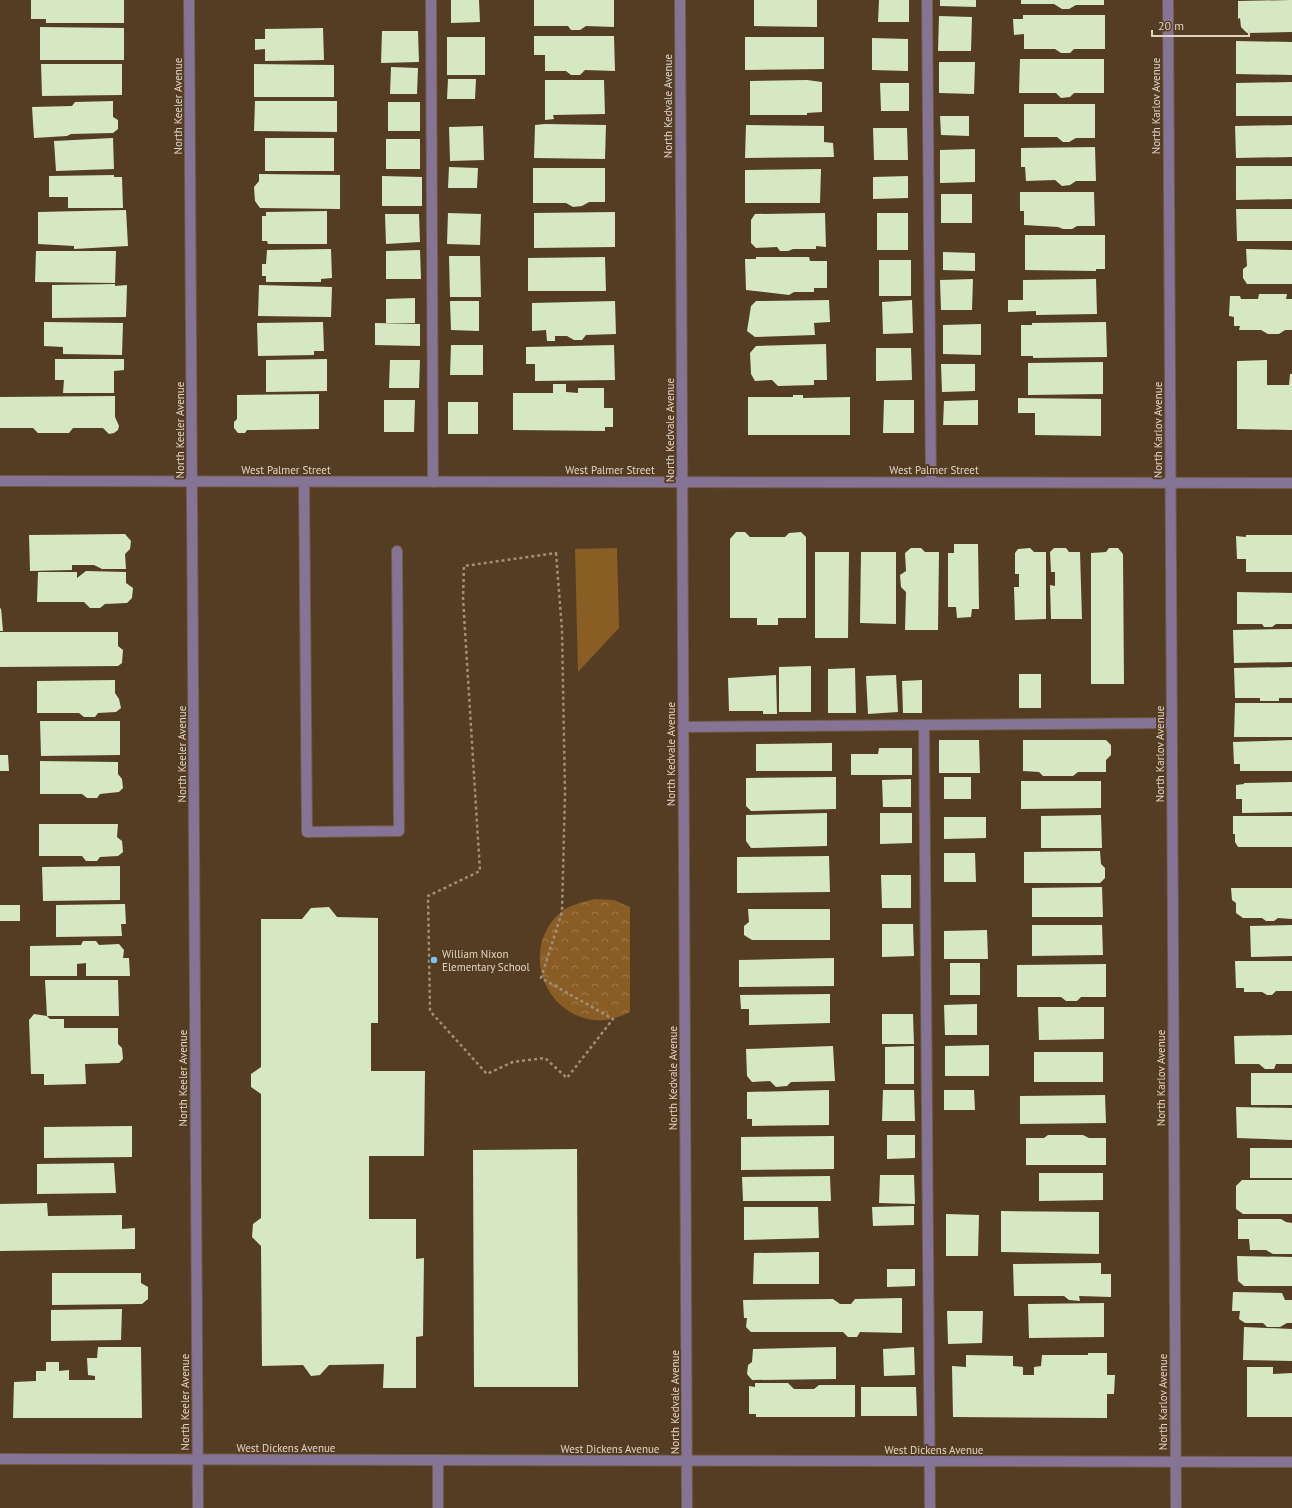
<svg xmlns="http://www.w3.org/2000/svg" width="1292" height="1508" viewBox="0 0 1292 1508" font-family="'PT Sans',sans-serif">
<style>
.grass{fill:#8a5d25}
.park{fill:url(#park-crowns)}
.building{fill:#d6e7c4}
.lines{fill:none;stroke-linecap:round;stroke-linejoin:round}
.minor-casing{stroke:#705b43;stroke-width:12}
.path{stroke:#a18e7b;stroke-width:2.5;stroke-dasharray:3 3;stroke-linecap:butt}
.minor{stroke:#857495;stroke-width:10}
.poi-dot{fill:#7fbdf9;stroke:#543d23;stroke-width:1.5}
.labels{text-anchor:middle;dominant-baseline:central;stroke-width:4;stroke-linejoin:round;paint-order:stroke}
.street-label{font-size:11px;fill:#e0d2c3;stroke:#543d23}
.poi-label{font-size:11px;fill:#e0d2c3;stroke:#543d23;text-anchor:start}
</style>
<defs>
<pattern id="park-crowns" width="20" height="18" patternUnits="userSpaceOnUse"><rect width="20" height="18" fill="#8a5d25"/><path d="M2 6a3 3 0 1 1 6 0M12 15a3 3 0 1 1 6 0" fill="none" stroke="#a07b4d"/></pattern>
</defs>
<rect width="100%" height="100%" fill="#543d23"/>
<polygon class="grass" points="617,548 619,628 578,672 575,549"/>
<path class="park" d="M595,899L614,900L630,907V1012C619,1017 607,1022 595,1020C542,1015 520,947 561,912C571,904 583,902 595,899Z"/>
<g class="building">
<polygon points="31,0 124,0 124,23 46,23 46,19 31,19"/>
<polygon points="451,0 479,0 480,22 451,23"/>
<polygon points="534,0 614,0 614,27 586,26 580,30 571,30 568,26 534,26"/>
<polygon points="754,0 817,0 817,27 754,26"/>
<polygon points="879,0 909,0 909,22 878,22"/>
<polygon points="940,0 976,0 976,7 940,6"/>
<polygon points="1021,0 1104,0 1104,5 1076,5 1069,9 1062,9 1054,4 1021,4"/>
<polygon points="1292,0 1292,32 1247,33 1241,27 1240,18 1238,19 1238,1"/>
<polygon points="1023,15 1105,15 1105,49 1074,49 1070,53 1061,53 1055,49 1024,49 1024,34 1014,35 1013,19 1023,19"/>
<polygon points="939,16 972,17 971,51 938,51"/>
<polygon points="40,27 124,28 124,60 40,60"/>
<polygon points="323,28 324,60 265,61 265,49 255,50 255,39 265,39 265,29"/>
<polygon points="382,31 418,31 419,62 381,63"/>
<polygon points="534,36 614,36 615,71 585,70 580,75 571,75 566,71 545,71 545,55 534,55"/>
<rect x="447" y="37" width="38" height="38"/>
<polygon points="745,37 824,37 824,69 745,70"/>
<polygon points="872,38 908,39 908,71 872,70"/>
<polygon points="1236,41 1292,42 1292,75 1236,74"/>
<polygon points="1020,59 1104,59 1104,93 1074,93 1070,97 1061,98 1056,93 1019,93"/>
<polygon points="939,62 975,62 974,94 939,93"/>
<polygon points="41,64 122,64 122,95 42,96"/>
<polygon points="254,64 334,65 334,97 254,97"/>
<polygon points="391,67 418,68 417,94 390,94"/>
<polygon points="448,79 476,79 475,99 447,99"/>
<polygon points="545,80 604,80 605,114 553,115 554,119 545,120"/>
<polygon points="807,80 822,82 822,112 807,113 807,115 750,115 750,81"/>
<polygon points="1292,82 1292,116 1236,116 1236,83"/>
<polygon points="880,83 909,83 909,111 881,111"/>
<polygon points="113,101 113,117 118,120 118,129 113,133 71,134 67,136 34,138 32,107 72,106 75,102"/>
<polygon points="255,101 337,101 337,132 254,131"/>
<rect x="388" y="102" width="32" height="29"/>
<polygon points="1024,104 1095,104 1095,138 1076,138 1069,142 1063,142 1057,137 1024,137"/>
<polygon points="940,116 969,116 969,136 941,135"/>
<polygon points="545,124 606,125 605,159 534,158 535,125"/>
<polygon points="746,125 824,126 824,142 833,143 834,157 745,158"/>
<polygon points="1292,125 1292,157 1236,158 1235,126"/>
<polygon points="483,126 484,160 450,161 449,127"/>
<polygon points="873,128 907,128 908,160 874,160"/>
<polygon points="113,138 114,169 56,171 54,141"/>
<rect x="265" y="138" width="69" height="33"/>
<rect x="386" y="139" width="34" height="30"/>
<polygon points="1095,147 1096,181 1076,181 1070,185 1062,186 1055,180 1026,181 1025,167 1021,167 1021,148"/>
<polygon points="975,149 975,182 940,183 940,150"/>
<polygon points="1236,166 1292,166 1292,199 1236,200"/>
<polygon points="449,167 478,168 477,188 448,188"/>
<polygon points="533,168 605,168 605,202 589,202 582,206 573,207 566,203 533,203"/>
<polygon points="821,169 820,203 745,203 745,170"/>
<polygon points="259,174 340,175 340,209 260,208 255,201 254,187 259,181"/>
<polygon points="114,175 114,177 122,177 123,208 68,208 68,197 49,197 49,176"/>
<polygon points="382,176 422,177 422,206 382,206"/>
<polygon points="908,176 908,198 873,199 873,177"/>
<polygon points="1020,192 1094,192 1095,226 1077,226 1072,229 1063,229 1058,227 1024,225 1024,211 1020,211"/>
<rect x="941" y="194" width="31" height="29"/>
<polygon points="1236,209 1292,209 1292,241 1237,241"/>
<polygon points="126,210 128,246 74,249 74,246 38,244 38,212"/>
<polygon points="327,211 327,244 268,244 267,241 262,241 262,216 266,216 266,212"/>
<polygon points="615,212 615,247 534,248 534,213"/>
<polygon points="448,213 481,214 480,245 447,244"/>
<polygon points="825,213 826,247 816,246 816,249 793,249 788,251 780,251 777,247 756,248 751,243 751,220 755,214"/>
<rect x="877" y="213" width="31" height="37"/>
<polygon points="385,214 419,214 420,242 386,244"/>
<polygon points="1025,235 1105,235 1105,269 1096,269 1096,271 1025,270"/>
<polygon points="331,249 332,278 321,279 321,282 266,282 266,276 262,276 262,264 266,264 267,250"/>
<polygon points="1246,249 1292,250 1292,284 1247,284 1243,278 1243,269 1247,266"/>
<polygon points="420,250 421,279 386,279 386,251"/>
<polygon points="36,251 116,251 115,283 35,282"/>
<polygon points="943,252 975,253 975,271 943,270"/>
<polygon points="449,256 480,256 481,297 450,297"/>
<polygon points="605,257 606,291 528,291 528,258"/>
<polygon points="756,257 809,257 810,261 827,261 827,288 814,288 814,292 794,292 789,295 746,290 745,259 756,259"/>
<rect x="879" y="260" width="32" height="36"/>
<polygon points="973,279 972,310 941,310 940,280"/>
<polygon points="1096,279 1097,314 1036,315 1036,311 1008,312 1008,300 1023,300 1023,280"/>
<polygon points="115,284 115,286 127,285 126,317 52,318 52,285"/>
<polygon points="259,285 332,287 331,317 258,316"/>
<polygon points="1259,294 1287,294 1286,299 1292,299 1292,330 1285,330 1279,334 1268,334 1261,330 1239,330 1240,326 1234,326 1234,317 1229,316 1230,296 1240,296 1241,299 1258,299"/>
<polygon points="415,298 415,323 386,323 386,299"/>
<polygon points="829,300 830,322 814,323 815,335 755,337 747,331 751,306 756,301"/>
<polygon points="912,300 913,333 883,334 882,302"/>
<polygon points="450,301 479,301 479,331 451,330"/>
<polygon points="615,301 616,334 586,335 582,340 574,340 567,336 555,336 555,341 547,341 546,330 532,331 532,303"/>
<polygon points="44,322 123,323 122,355 63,354 63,347 44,346"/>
<polygon points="323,322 324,351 314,351 314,355 258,356 257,323"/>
<polygon points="1106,322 1107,357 1033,358 1033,356 1021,356 1021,325 1032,325 1032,323"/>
<polygon points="375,323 420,324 420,346 375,345"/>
<polygon points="981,324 981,355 943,354 943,325"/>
<polygon points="826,344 827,380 814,380 814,385 778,386 772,380 755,381 751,374 750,353 756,346"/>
<polygon points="451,345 483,345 483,375 450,375"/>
<polygon points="614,345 615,380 535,381 535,364 526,364 526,347"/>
<polygon points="876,348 911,348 912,380 876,381"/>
<polygon points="55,359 124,359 124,370 114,371 114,393 63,393 64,380 55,380"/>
<polygon points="327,359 327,391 266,392 266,360"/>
<polygon points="390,360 420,360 419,388 389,388"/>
<polygon points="1267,360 1267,385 1289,385 1290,374 1292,374 1292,430 1237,429 1237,361"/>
<polygon points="1103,362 1103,394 1028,395 1028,363"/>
<polygon points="941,364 975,364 975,391 942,392"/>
<polygon points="553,384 566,384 566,392 578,393 578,388 604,388 604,408 613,408 613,427 605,427 605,431 513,430 513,393 553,393"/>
<polygon points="319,394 319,429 247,430 245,433 238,433 234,428 234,422 237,419 237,395"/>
<polygon points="793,395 803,395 803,398 850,397 850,435 748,435 748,397 793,397"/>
<polygon points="115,396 115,417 119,426 118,430 114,433 109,434 103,428 73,428 69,433 38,433 33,428 0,428 0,397"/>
<polygon points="1018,398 1101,399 1101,436 1035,435 1035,413 1018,413"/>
<polygon points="384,400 415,400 414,432 384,432"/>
<polygon points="884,400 914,400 914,433 883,433"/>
<polygon points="978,400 978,425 943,425 944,401"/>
<rect x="448" y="402" width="30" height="32"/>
<polygon points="736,532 745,532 750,537 785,537 789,533 801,532 806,537 806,618 778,618 778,625 757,625 757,618 730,618 730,539"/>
<polygon points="125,534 131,541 130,549 125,554 126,569 102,569 94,565 72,565 72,570 30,571 29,535"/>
<polygon points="1246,535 1292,535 1292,572 1246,572 1246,559 1237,559 1236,536 1246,537"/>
<polygon points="954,544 978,544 979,609 972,609 971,617 957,618 956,607 948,607 948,553 954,553"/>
<polygon points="911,548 921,548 925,552 939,552 938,630 905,630 906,592 901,587 900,575 906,571 905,553"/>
<polygon points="1030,548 1034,552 1046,552 1046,619 1015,620 1014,587 1019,587 1019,574 1015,574 1015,553 1018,549"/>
<polygon points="1054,548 1066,548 1069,552 1080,552 1082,619 1051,619 1050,585 1055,586 1055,572 1051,572 1050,552"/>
<polygon points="1109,548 1118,548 1123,554 1124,684 1091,684 1091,553 1106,552"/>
<polygon points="815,552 849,552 848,638 815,638"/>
<polygon points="861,552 896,552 896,624 860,623"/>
<polygon points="86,571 126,572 126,583 133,588 132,598 127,603 105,604 100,608 90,608 84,602 37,602 38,572 77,572 77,578"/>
<polygon points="1237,592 1292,593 1292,624 1276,624 1272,627 1264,627 1262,624 1237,624"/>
<polygon points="1,608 3,631 0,631 0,609"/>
<polygon points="1292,629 1292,662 1234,663 1233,630"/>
<polygon points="0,632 118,632 118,646 123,650 122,663 118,666 0,667"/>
<polygon points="811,666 811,712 779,712 779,667"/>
<polygon points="1292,667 1292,698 1279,698 1279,701 1260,701 1260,698 1235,698 1234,668"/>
<polygon points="855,668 856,713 828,713 828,669"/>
<rect x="1019" y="674" width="22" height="34"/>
<polygon points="776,675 777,714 763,714 763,711 729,711 728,678"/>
<polygon points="896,675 898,712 868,714 866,676"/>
<polygon points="115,680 115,693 119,699 121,708 116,712 98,713 95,717 84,717 79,713 37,713 37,681"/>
<polygon points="922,680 922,713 903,713 902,681"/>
<polygon points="1235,703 1292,703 1292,737 1234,737"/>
<polygon points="40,721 120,721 120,755 41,756"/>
<polygon points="939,740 979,740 980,773 939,773"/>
<polygon points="1023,740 1106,740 1111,745 1111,755 1106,760 1106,772 1078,772 1073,776 1043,776 1039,772 1023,771"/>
<polygon points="1292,740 1292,771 1240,771 1240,764 1234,764 1233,742"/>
<polygon points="832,743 832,771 756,771 756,744"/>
<polygon points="879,748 912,748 912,775 851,775 851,754 878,754"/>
<polygon points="0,755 8,755 9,771 0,771"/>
<polygon points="40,761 118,762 118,774 122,779 123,788 119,792 100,794 97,798 87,798 82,794 40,794"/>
<polygon points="836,777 836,809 751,811 746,806 746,778"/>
<rect x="944" y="777" width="27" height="22"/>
<polygon points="911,779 911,807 883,807 882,780"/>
<polygon points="1021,781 1101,781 1101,808 1021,809"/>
<polygon points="1292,782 1292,812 1242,813 1242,799 1236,799 1236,785 1244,784 1244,783"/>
<polygon points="827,813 827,846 751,848 746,841 746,815"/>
<polygon points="880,813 912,813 912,843 880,844"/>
<polygon points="1101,815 1102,848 1041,848 1041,816"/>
<polygon points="1233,816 1292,816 1292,847 1238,847 1235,842 1235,834 1233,834"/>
<polygon points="944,817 986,817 986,838 944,839"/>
<polygon points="39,824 118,824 117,837 122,841 123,852 118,856 100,857 97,861 86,861 82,856 39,856"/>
<polygon points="1100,851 1101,864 1105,868 1105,878 1100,883 1024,883 1024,852"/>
<polygon points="944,853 975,853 976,882 944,882"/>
<polygon points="829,856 830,892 737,893 737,857"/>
<polygon points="120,866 120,900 43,901 42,867"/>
<polygon points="881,875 911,875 911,908 882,908"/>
<polygon points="1102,887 1103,917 1032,917 1032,888"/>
<polygon points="1231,888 1292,888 1292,919 1278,918 1274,921 1266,921 1262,918 1243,918 1236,913 1236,903 1232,900"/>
<polygon points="125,904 126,924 121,924 122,936 56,937 56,905"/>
<rect x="0" y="905" width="20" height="16"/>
<polygon points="329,907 337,917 378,918 378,1023 371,1023 371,1071 425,1071 424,1156 369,1156 369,1219 416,1219 416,1259 424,1258 423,1336 416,1337 416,1388 383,1388 384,1364 329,1365 320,1375 311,1376 303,1365 262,1366 261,1246 252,1237 253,1224 261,1218 261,1094 251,1087 251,1074 261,1067 261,919 302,919 311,908"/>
<polygon points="748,909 830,909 830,940 752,940 744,935 744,926 749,922"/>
<polygon points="882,924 913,924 914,956 882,957"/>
<polygon points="1032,925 1102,925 1103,955 1032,956"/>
<polygon points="1292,925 1292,956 1251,957 1250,926"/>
<polygon points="987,930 988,959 944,959 944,931"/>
<polygon points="83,941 96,941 99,945 119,944 124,950 123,958 129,958 130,976 86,976 86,963 77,964 77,976 30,976 30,946 81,945"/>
<polygon points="834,958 834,986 739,987 739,960"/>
<polygon points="1235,961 1292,961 1292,991 1276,991 1272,995 1267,995 1262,992 1244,992 1244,988 1236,988"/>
<rect x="950" y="963" width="30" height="32"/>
<polygon points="1106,964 1106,997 1081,997 1077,1001 1066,1001 1061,997 1017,997 1017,965"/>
<polygon points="45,980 118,980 119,1016 47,1016 50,1019 64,1019 64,1028 118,1028 118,1044 122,1048 123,1059 119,1063 85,1064 86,1084 44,1085 44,1074 31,1074 29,1020 34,1014 47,1016"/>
<polygon points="830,994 830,1023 749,1025 749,1009 741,1009 740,995"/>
<polygon points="977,1004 977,1035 945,1035 944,1005"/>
<polygon points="1038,1007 1104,1007 1104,1039 1039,1040"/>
<polygon points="882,1014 913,1014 914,1044 882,1044"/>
<polygon points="1292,1035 1292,1064 1276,1064 1274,1069 1265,1069 1259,1064 1235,1064 1234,1036"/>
<polygon points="989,1045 989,1076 945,1076 945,1046"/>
<polygon points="833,1046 835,1081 791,1082 787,1086 776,1087 770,1081 752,1082 747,1076 746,1049"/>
<polygon points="914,1046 914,1084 885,1084 885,1047"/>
<rect x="1034" y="1052" width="69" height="30"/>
<rect x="1251" y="1073" width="41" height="32"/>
<polygon points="829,1090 829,1125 752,1126 752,1119 747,1119 747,1092"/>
<polygon points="883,1090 914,1090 915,1121 882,1121"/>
<polygon points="944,1090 974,1090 975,1110 944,1110"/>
<polygon points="1105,1095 1106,1123 1020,1124 1020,1096"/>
<polygon points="1236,1107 1292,1108 1292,1140 1237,1138"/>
<polygon points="132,1126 132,1157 44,1158 44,1127"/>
<polygon points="887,1135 915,1135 915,1158 887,1159"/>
<polygon points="1048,1135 1083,1135 1089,1138 1106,1138 1106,1165 1026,1165 1026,1138 1044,1138"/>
<polygon points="834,1136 834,1169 741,1170 741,1137"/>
<rect x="1250" y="1148" width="42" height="30"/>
<polygon points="577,1149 578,1387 474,1387 473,1150"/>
<polygon points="114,1163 116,1193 37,1194 37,1164"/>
<polygon points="1039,1173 1103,1173 1103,1200 1039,1201"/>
<polygon points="880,1175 914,1175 915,1204 879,1203"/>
<polygon points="830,1176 831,1201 743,1201 742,1177"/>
<polygon points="1242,1180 1292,1180 1292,1214 1243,1214 1236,1209 1236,1186"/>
<polygon points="47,1203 48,1216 122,1215 122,1229 135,1228 135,1249 0,1251 0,1204"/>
<polygon points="914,1206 914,1225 873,1226 872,1207"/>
<polygon points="744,1207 818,1207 819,1238 744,1240"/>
<polygon points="1001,1211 1099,1212 1099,1254 1001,1252"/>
<polygon points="946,1214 979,1215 978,1256 946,1256"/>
<polygon points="1238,1219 1281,1219 1286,1222 1292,1223 1292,1254 1273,1254 1266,1250 1250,1250 1249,1239 1238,1239"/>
<polygon points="819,1252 819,1284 753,1284 754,1253"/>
<polygon points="1237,1256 1292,1257 1292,1286 1244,1286 1238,1281"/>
<polygon points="1101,1263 1101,1274 1111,1274 1111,1297 1079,1296 1080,1301 1069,1300 1064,1296 1014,1296 1013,1264"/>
<polygon points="887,1269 915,1269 915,1286 887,1287"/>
<polygon points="52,1273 141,1273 141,1283 148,1287 148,1299 142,1304 52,1305"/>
<polygon points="1233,1292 1282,1293 1285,1300 1292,1300 1292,1323 1287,1323 1280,1327 1267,1327 1263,1323 1245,1323 1239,1319 1240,1311 1232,1311"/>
<polygon points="902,1298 902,1333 860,1332 857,1337 848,1337 843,1332 751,1332 746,1327 747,1318 744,1318 743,1300 833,1299 840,1304 851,1304 855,1299"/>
<polygon points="1104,1303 1104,1337 1029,1338 1028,1304"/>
<polygon points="122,1309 121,1340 51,1341 51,1310"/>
<polygon points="947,1311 983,1311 982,1343 948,1344"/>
<polygon points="1244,1327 1292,1329 1292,1361 1243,1360"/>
<polygon points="98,1347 141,1347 142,1418 13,1418 14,1382 36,1381 36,1371 46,1371 46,1362 59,1362 59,1371 69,1370 69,1380 95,1380 95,1376 88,1375 87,1358 97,1358"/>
<polygon points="836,1347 836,1379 752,1380 747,1374 748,1365 752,1362 753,1349"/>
<polygon points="914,1347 915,1375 884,1376 883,1349"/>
<polygon points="1088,1353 1107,1353 1107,1375 1115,1375 1114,1394 1107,1394 1107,1418 953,1417 952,1366 966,1367 966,1355 1013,1356 1013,1366 1023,1367 1023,1375 1034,1375 1034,1367 1041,1366 1042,1355 1088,1355"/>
<polygon points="1247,1367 1273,1367 1273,1374 1292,1373 1292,1417 1247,1417"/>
<polygon points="755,1383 788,1383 794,1389 814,1389 819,1385 855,1385 855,1417 756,1417 756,1414 749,1414 749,1386 755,1387"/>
<polygon points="861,1387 916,1387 917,1416 861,1416"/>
</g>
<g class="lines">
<g class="minor-casing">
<g id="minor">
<polyline points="189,0 198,1508"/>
<polyline points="431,0 433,482"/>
<polyline points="680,0 687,1508"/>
<polyline points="927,0 931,482"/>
<polyline points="1168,0 1176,1508"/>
<polyline points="0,481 1292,483"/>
<polyline points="304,482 307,832 399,831 397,551"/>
<polyline points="924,726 930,1508"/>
<polyline points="683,727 1172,723"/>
<polyline points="0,1459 1292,1462"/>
<polyline points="438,1460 438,1508"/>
</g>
</g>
<polygon class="path" points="556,553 562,630 565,793 562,912 541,978 613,1019 567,1078 545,1058 513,1062 487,1074 430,1011 428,896 480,871 463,598 464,566"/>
<use href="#minor" class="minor"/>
</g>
<circle class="poi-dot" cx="434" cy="960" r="4"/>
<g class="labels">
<g class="street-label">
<text transform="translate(178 106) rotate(-90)">North Keeler Avenue</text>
<text transform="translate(668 106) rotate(-90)">North Kedvale Avenue</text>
<text transform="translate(1156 106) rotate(-90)">North Karlov Avenue</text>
<text transform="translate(180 430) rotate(-90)">North Keeler Avenue</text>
<text transform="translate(670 430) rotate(-90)">North Kedvale Avenue</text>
<text transform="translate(1158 430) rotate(-90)">North Karlov Avenue</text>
<text x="286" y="470">West Palmer Street</text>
<text x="610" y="470">West Palmer Street</text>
<text x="934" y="470">West Palmer Street</text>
<text transform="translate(182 754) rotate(-90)">North Keeler Avenue</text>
<text transform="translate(671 754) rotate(-90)">North Kedvale Avenue</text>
<text transform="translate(1160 754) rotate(-90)">North Karlov Avenue</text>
<text transform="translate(183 1078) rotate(-90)">North Keeler Avenue</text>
<text transform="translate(673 1078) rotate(-90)">North Kedvale Avenue</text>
<text transform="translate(1161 1078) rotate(-90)">North Karlov Avenue</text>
<text transform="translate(185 1402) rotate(-90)">North Keeler Avenue</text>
<text transform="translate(675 1402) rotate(-90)">North Kedvale Avenue</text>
<text transform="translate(1163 1402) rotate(-90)">North Karlov Avenue</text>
<text x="286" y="1448">West Dickens Avenue</text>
<text x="610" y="1449">West Dickens Avenue</text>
<text x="934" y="1450">West Dickens Avenue</text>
</g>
<g class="poi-label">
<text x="442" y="954">William Nixon<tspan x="442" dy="13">Elementary School</tspan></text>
</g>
</g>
<path d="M1152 30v6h97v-6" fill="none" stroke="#e0d2c3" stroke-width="2"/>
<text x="1158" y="30" font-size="12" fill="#e0d2c3" stroke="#543d23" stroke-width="3" paint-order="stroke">20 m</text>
</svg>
